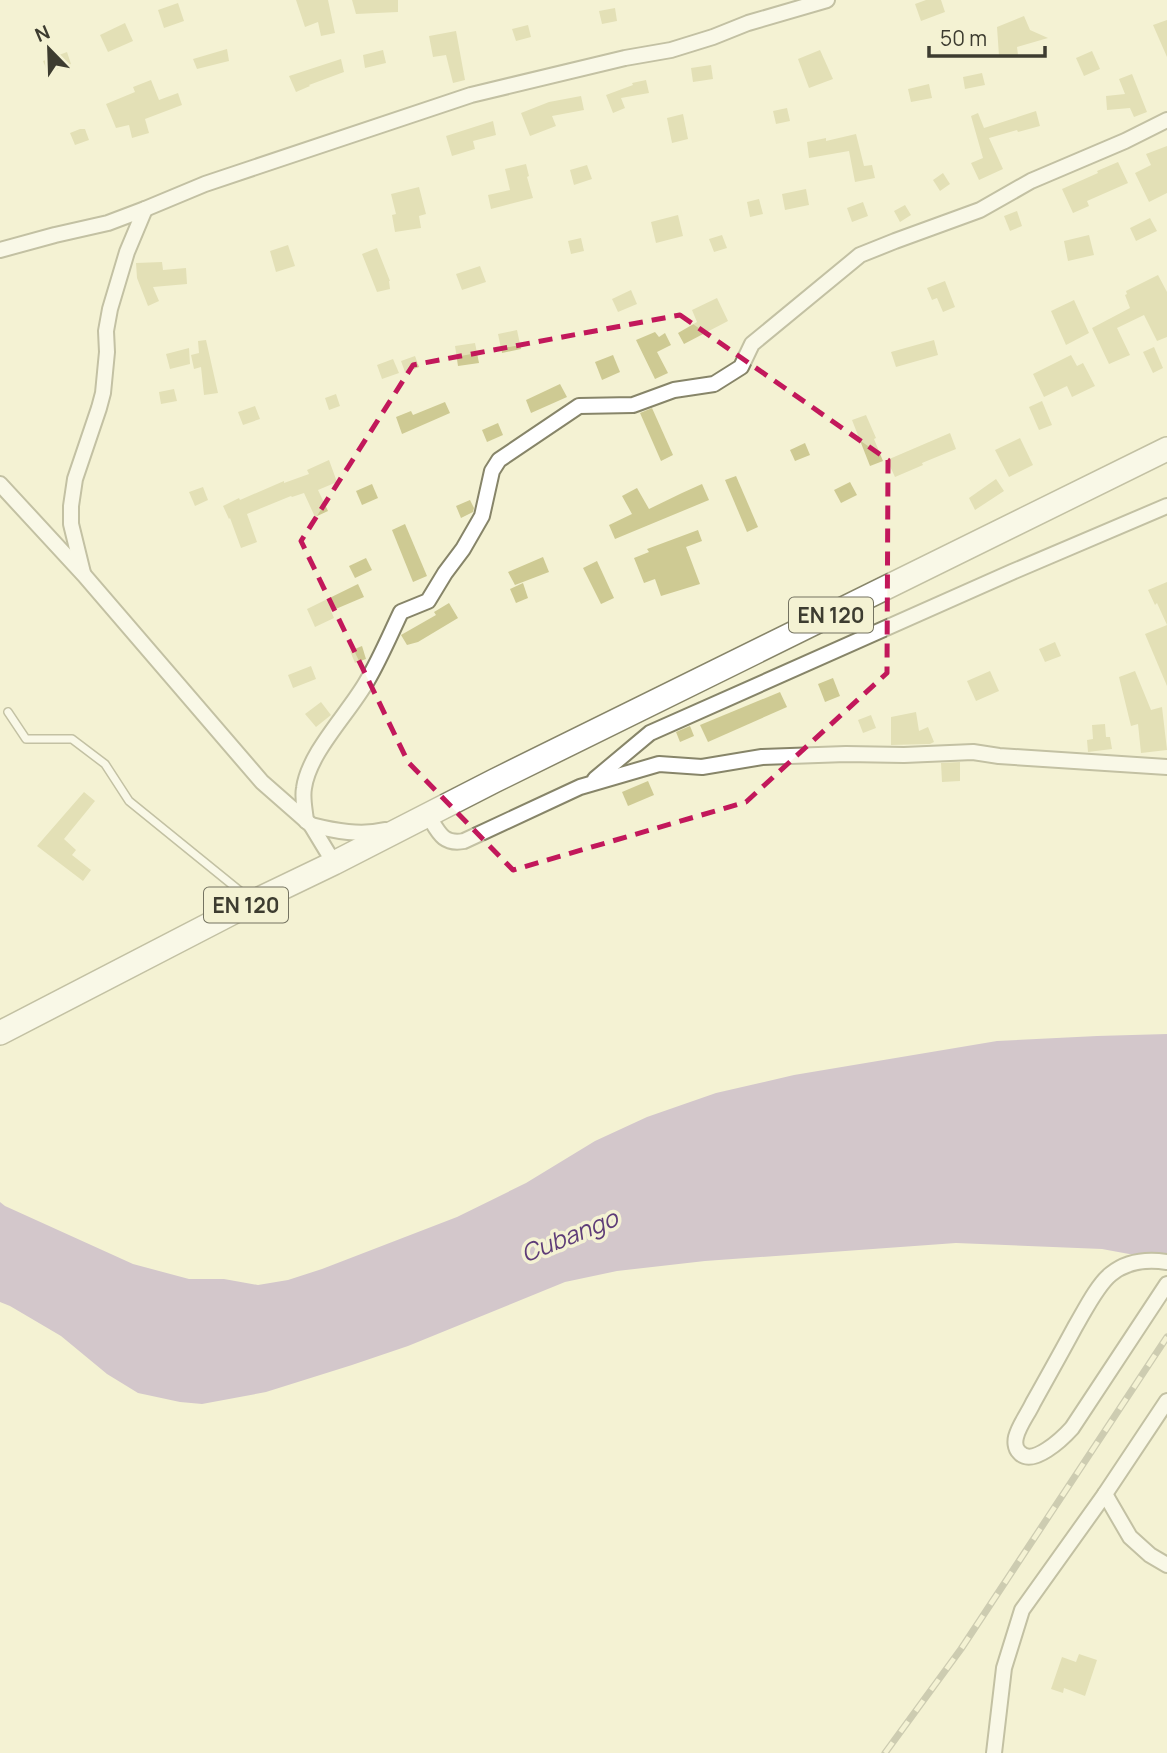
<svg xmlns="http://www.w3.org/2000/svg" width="1167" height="1753" viewBox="0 0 1167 1753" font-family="Manrope,sans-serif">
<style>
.water{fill:#ab93c2}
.building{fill:#ceca93}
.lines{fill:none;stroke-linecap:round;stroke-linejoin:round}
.lane-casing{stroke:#878569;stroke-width:10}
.street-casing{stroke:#878569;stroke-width:18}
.primary-casing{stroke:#878569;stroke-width:26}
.lane{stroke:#fff;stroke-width:7}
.street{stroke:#fff;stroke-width:14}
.primary{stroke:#fff;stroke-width:23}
.rail-casing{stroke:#9e9d87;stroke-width:7}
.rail{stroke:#f4f2d3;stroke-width:4.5;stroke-dasharray:13;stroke-linecap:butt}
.marked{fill:none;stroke:#c2185b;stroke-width:5;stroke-dasharray:14 9;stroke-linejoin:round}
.labels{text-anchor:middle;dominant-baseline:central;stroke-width:7;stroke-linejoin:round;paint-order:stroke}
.shield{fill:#f4f2d3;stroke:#747361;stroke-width:2}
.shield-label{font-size:21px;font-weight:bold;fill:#3d3c30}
.water-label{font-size:24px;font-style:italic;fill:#5e3c78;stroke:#f4f2d3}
</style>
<rect width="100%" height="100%" fill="#f4f2d3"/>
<polygon class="water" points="1167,1034 1167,1261 1102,1249 956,1243 705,1261 617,1271 565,1282 408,1346 352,1365 266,1392 202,1404 180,1402 138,1393 107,1374 61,1336 10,1306 0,1302 0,1202 5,1206 133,1264 189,1279 224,1279 258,1285 288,1280 322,1269 457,1217 526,1183 595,1141 647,1117 716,1093 794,1075 997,1041 1097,1036"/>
<g class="building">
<polygon points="296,0 328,0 335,33 321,36 318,22 305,27"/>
<polygon points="352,0 398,0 398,12 356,14"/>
<polygon points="926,0 941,0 945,12 921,21 915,4"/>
<polygon points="178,3 184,21 164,28 158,10"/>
<polygon points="615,8 617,21 602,24 599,11"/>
<polygon points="1024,16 1030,30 1048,38 1017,47 1018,55 999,56 997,27"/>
<polygon points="1167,20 1167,57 1153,25"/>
<polygon points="125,23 133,41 108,52 100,35"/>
<polygon points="528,25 531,37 516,41 512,29"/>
<polygon points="456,31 465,80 453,83 446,55 433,57 429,36"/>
<polygon points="227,49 229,61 197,69 193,59"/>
<polygon points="383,50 386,63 365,68 363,55"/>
<polygon points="820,50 833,79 809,88 798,59"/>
<polygon points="1092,51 1100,69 1084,76 1076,58"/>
<polygon points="67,52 71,64 48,73 43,61"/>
<polygon points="341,59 344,72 309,85 310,86 296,92 289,76"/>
<polygon points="711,65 713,79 693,82 691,68"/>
<polygon points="982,73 985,85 965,89 963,77"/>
<polygon points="1132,74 1147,112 1134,117 1130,108 1107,110 1106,96 1125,94 1119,79"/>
<polygon points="151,80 159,100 178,93 182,105 145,119 149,133 132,138 129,125 116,128 106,104 135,92 133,87"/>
<polygon points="646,80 649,93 621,98 625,108 613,113 606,95 633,85 632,83"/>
<polygon points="929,84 932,98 911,102 908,89"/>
<polygon points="581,96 584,110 552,116 556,126 530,136 521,113 549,102"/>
<polygon points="787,108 790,121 776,124 773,111"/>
<polygon points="1036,111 1040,126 1018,132 1017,130 989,138 1003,169 979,180 971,163 983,158 971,116 978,113 984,128"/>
<polygon points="683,114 688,139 672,143 667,118"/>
<polygon points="493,121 496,135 473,141 475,149 452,156 446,136"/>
<polygon points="80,129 85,129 89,140 75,145 70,133"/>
<polygon points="856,134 864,166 872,165 875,178 855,182 849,151 809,158 807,142 826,138 826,141"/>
<polygon points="1167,146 1167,193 1149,202 1135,173 1151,165 1146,154"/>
<polygon points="1118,162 1128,183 1087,201 1089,206 1073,213 1062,189 1098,173 1097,171"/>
<polygon points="526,164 529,176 527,177 533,198 491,209 488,195 510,190 505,169"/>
<polygon points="587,165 592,179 574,185 570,170"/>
<polygon points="943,173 950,184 940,191 933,180"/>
<polygon points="419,187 426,214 419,216 421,228 395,232 392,215 396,214 391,194"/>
<polygon points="806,189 809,205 785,210 782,194"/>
<polygon points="759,199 763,214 750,217 747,202"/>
<polygon points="863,202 868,216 852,222 847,208"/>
<polygon points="905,205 911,215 900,222 894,211"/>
<polygon points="1017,211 1022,226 1010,231 1004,216"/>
<polygon points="678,215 683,236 656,243 651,222"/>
<polygon points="1150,218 1157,231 1136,241 1130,228"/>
<polygon points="722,235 727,248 714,252 709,239"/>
<polygon points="1089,235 1094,255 1068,261 1064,241"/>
<polygon points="581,238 584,251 571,254 568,241"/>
<polygon points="288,245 295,266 276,272 270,251"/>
<polygon points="377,248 390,281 389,281 390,289 377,292 362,254"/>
<polygon points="162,262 163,270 186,268 187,284 153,287 159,301 148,306 137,278 136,263"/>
<polygon points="480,266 486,282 462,290 456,274"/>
<polygon points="1158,275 1167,292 1167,337 1157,341 1144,315 1117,328 1130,355 1109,364 1092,328 1130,308 1125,295 1127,294 1126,291"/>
<polygon points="945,281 955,307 943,312 937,298 932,300 927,288"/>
<polygon points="631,290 637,304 618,312 612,299"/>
<polygon points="717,298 728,321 684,344 678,333 697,322 692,310"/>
<polygon points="1074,300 1089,333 1066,345 1051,311"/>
<polygon points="517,330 521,349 502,353 498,334"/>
<polygon points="655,332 659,337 665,333 671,345 657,352 668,373 655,379 636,340"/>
<polygon points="206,340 218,393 204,395 201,367 194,369 191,355 199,353 198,341"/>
<polygon points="934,340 938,355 896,367 891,352"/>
<polygon points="475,343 479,363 458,366 455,346"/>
<polygon points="1154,347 1163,368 1153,373 1143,352"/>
<polygon points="189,348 190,364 170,369 166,354"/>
<polygon points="613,355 620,372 602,380 595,362"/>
<polygon points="1071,355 1077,366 1083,363 1095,386 1072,397 1067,386 1044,397 1033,374"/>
<polygon points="415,356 419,367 405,372 401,361"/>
<polygon points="393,359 399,373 382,379 377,365"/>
<polygon points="560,384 567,397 531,413 526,400"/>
<polygon points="174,389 177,401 161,404 159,392"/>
<polygon points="336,394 340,406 329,410 325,398"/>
<polygon points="1042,401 1052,425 1039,430 1029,407"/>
<polygon points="445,402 450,413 402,434 396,417 411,411 413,415"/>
<polygon points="255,406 260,419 243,425 238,412"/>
<polygon points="652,408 673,455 661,461 640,413"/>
<polygon points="866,415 876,438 874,439 883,461 870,466 852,420"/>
<polygon points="498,423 503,435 487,442 482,430"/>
<polygon points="950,433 956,449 922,463 923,465 895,477 887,460"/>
<polygon points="1020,438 1033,465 1009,477 995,450"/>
<polygon points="805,443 810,455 795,461 790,450"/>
<polygon points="329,460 337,482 318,490 328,511 315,517 304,493 292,497 291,496 247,514 257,542 241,548 230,518 229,519 223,506 239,498 240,500 284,481 284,483 309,474 307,470"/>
<polygon points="736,476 758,527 747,532 725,480"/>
<polygon points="996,479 1004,491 975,510 969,498"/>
<polygon points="850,482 857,495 841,503 834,490"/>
<polygon points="372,484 378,498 362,505 356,491"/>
<polygon points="702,484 709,500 615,539 609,525 632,514 622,496 637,488 649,509 682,493"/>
<polygon points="203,487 208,500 195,506 189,492"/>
<polygon points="470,500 474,508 473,512 461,518 456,506"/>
<polygon points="405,524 427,576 413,582 392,530"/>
<polygon points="698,530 702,541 686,547 700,584 661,596 655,579 644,583 634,558 649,552 647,549"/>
<polygon points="543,557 549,572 515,585 508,572"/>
<polygon points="366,558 372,570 355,578 349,566"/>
<polygon points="597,561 614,598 601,604 583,568"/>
<polygon points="1167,582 1167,625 1157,603 1155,605 1148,590"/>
<polygon points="523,583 528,598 516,603 510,589"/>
<polygon points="358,584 364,597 331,611 334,618 315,627 307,609"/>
<polygon points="449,603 458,618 418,642 407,645 401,635 436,615 434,612"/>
<polygon points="1167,625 1167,686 1145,634"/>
<polygon points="1055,642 1061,656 1045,662 1039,649"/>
<polygon points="362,646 366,659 355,663 350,651"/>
<polygon points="311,666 316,679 293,688 288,675"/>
<polygon points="990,671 999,691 976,701 967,681"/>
<polygon points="1135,671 1151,710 1162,707 1167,750 1141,753 1138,724 1131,726 1119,677"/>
<polygon points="833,678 840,696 825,702 818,684"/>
<polygon points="780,692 787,707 708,742 700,725"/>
<polygon points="321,702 331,715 316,727 305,714"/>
<polygon points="916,712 919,731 928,727 934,742 930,744 891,745 891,717"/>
<polygon points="871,715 876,728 863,733 858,720"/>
<polygon points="1105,724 1106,737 1110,737 1112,749 1088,752 1087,740 1093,739 1092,725"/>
<polygon points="690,726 694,736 680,742 676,732"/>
<polygon points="960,762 960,781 942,782 941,763"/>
<polygon points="648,781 654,795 628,806 622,792"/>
<polygon points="84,792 95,801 64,839 76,850 72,855 91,870 83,881 37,846"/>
<polygon points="1079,1654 1097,1660 1085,1696 1064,1688 1063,1693 1051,1689 1062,1657 1076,1662"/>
</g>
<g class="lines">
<g class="lane-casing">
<polyline id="lane" points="8,712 26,739 72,739 105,764 129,801 251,900"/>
</g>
<g class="street-casing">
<g id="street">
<polyline points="0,250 55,235 108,223 145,209 205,184 471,95 625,58 671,50 713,37 748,23 827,0"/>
<polyline points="0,484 84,575 262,782 311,825 334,863"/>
<polyline points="83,573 71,524 71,506 75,479 99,408 103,393 107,352 106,331 110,309 127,252 145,209"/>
<polyline points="595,779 650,733 1012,572 1167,506"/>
<path d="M428,815C438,831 442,845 464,841L580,787L659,764L702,767L762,757L846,754L904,755L973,752L999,756L1167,767"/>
<path d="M306,821C305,810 302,799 304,788C309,752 349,713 367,681C380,659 390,635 401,612L428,601L445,573L463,549L482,516L492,471L499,460L579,406L633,405L674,390L714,384L741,367L752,344L860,255L895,241L980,210L1031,181L1125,141L1167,120"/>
<path d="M311,825C335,831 361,836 385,830"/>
<path d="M1167,1262C1147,1259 1127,1261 1111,1274C1097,1285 1084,1312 1075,1327C1061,1353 1047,1378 1033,1403C1028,1414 1019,1425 1016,1437C1015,1441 1015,1448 1019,1452C1032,1468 1063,1438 1072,1428L1167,1284"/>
<polyline points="1105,1494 1130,1537 1150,1555 1167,1565"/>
<polyline points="994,1753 1004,1668 1022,1610 1105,1494 1167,1401"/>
</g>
</g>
<g class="primary-casing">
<polyline id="primary" points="0,1033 253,902 334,863 494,781 1167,449"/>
</g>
<use href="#lane" class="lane"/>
<use href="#street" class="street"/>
<use href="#primary" class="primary"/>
<g class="rail-casing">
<polyline id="rail" points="885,1753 961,1649 1167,1337"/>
</g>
<use href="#rail" class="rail"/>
</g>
<path d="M0 0H1167V1753H0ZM680,315L888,460L887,673L746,802L513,870L408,762L301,541L413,365Z" fill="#f4f2d3" fill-opacity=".55" fill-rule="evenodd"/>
<path class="marked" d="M680,315L888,460L887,673L746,802L513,870L408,762L301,541L413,365Z"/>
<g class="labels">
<g class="shield">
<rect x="789" y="597.5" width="84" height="35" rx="5"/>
<rect x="204" y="887.5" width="84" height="35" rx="5"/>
</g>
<g class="shield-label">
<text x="831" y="615">EN 120</text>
<text x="246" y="905">EN 120</text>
</g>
<g class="water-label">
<text transform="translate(569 1235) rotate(-22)">Cubango</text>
</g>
</g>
<g transform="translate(49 49) rotate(337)" stroke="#f4f2d3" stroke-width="5" paint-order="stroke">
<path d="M0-5L12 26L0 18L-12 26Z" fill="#3d3c30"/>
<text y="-10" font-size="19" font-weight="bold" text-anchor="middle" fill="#3d3c30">N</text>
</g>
<path d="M929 46v10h116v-10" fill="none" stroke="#3d3c30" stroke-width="3.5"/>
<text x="940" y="46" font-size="21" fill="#3d3c30" stroke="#f4f2d3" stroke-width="5" paint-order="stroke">50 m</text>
</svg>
